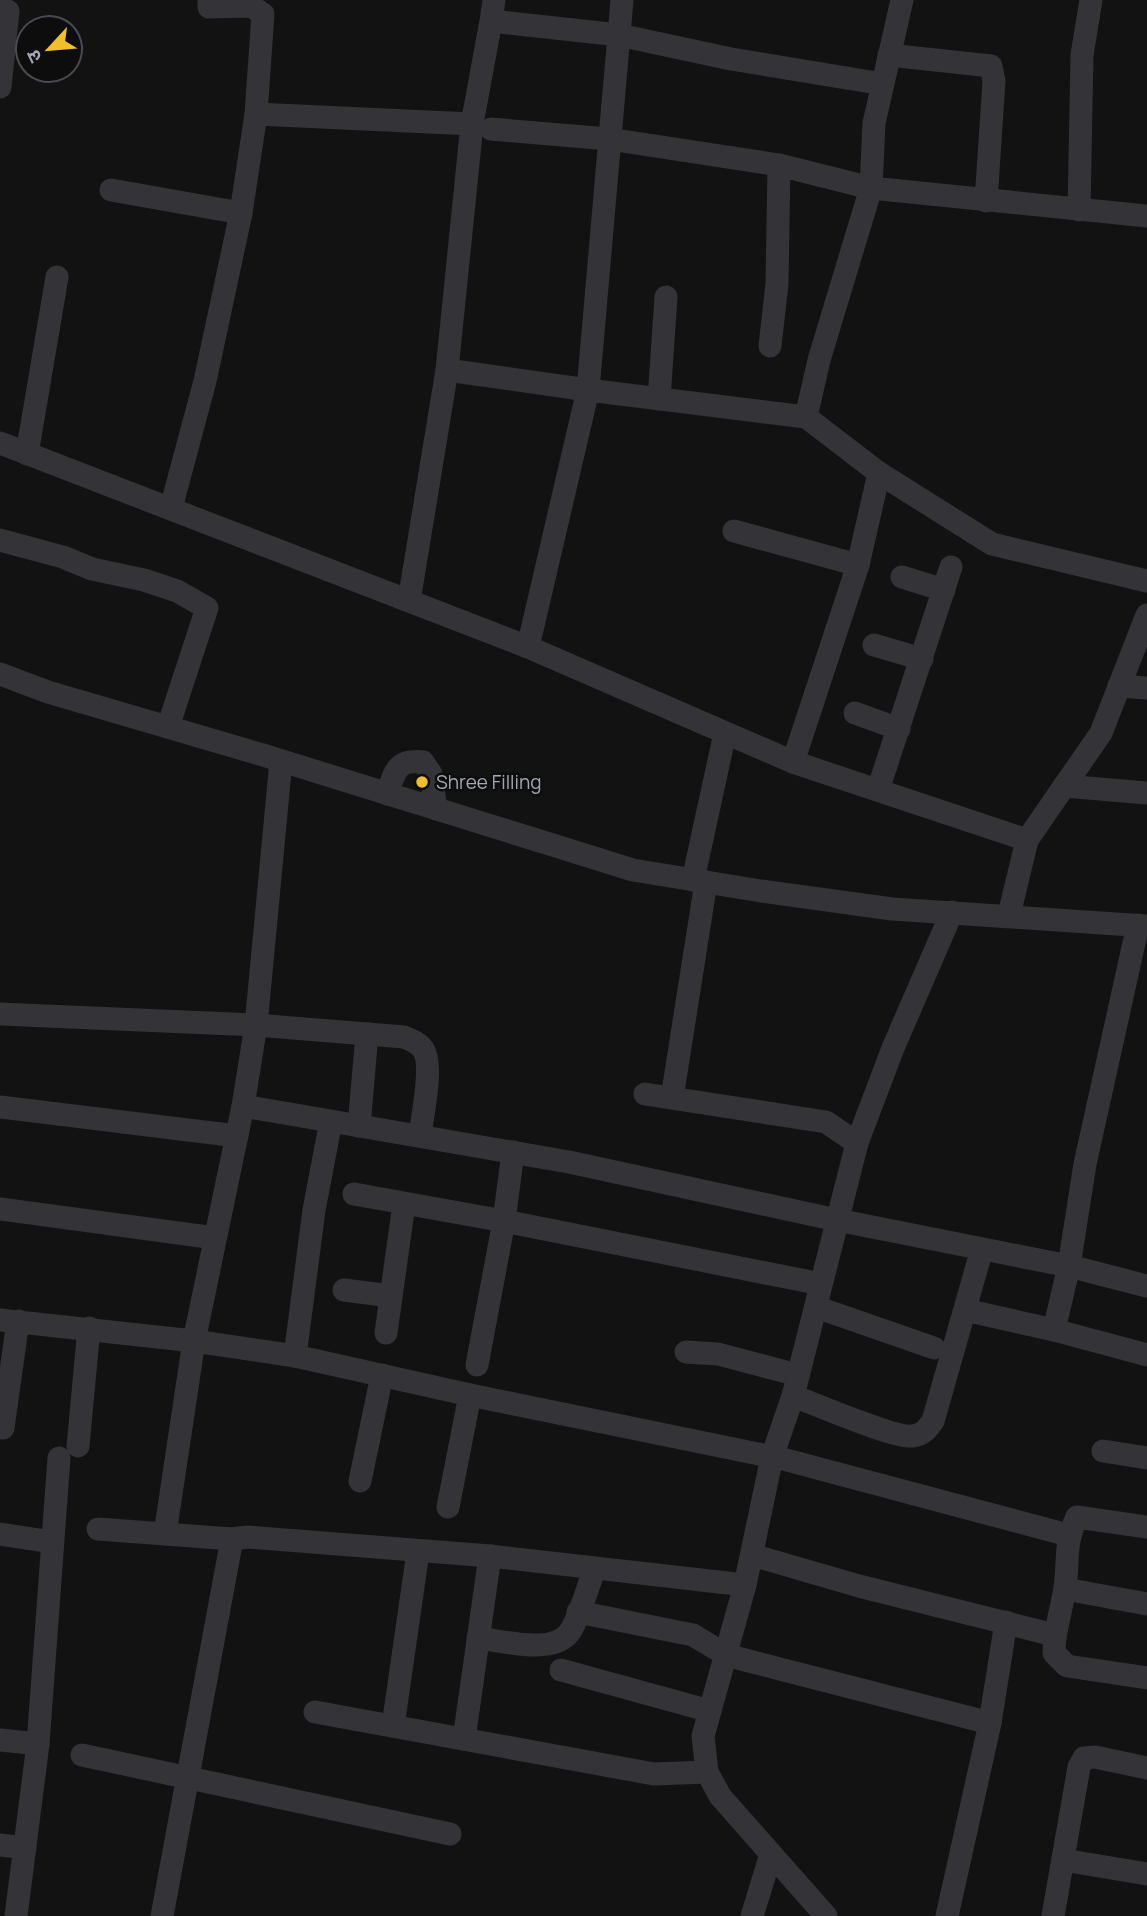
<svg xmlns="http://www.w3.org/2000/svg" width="1147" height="1916" viewBox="0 0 1147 1916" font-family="Manrope,'Noto Sans Devanagari',sans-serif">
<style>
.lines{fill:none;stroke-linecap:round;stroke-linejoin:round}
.minor{stroke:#333338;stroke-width:23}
.poi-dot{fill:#f1be2c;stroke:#0d0d0e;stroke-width:2.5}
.labels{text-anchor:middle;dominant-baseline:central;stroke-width:5;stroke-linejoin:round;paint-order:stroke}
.poi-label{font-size:19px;fill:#a3a7b4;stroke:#0d0d0e;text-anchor:start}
</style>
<rect width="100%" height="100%" fill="#121213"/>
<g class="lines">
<g class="minor">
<polyline points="209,0 209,7 251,6 263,14 256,114"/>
<polyline points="0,9 8,11 0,87"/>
<polyline points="491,21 494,0"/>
<polyline points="889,55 991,66 994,81 986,201"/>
<polyline points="491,129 609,139 779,165"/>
<polyline points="111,190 241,213"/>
<polyline points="1079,210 1082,55 1091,0"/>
<polyline points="770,346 777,284 779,165 871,188 1147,216"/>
<polyline points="447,370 588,390 622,0"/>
<polyline points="659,399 666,297"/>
<polyline points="806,417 879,473 992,544 1147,581"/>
<polyline points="0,443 528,647 793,762 1027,840"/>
<polyline points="27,454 57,277"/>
<polyline points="171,508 205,381 241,213 256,114 472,124"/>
<polyline points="734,531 858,565"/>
<polyline points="0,540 63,557 92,569 144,580 177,591 207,608 168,727"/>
<polyline points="902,577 944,590"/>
<polyline points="409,601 447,370 472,124 491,21 619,35 731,59 883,84"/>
<polyline points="874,645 922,659"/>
<polyline points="528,647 588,390 806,417 819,360 871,188 874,123 902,0"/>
<polyline points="0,674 48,692 263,755 633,870 761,891 892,909 1147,926"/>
<polyline points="1119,686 1147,688"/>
<polyline points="855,713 899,729"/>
<polyline points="793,762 858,565 879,473"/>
<polyline points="1064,786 1147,793"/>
<polyline points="878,790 951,567"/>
<path d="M387,794C395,772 396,759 423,762L431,774L436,809"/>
<polyline points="693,880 725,733"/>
<polyline points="1009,915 1027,840 1101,733 1147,615"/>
<path d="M0,1014L256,1025L404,1037C411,1040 418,1042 423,1049C434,1065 422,1116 420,1136"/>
<polyline points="645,1094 826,1122 857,1143"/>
<polyline points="672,1098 706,882"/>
<polyline points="243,1106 569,1162 837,1220 1069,1266 1147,1286"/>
<polyline points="0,1107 237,1136"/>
<polyline points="359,1126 367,1034"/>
<polyline points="354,1194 504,1221 513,1152"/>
<polyline points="0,1209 215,1238"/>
<polyline points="344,1290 391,1296"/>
<polyline points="816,1307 934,1348"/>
<polyline points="965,1310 1054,1330 1147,1355"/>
<polyline points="0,1320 194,1341 243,1106 256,1025 281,761"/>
<polyline points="1054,1330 1069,1266 1085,1164 1138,925"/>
<polyline points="386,1333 404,1204"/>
<polyline points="686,1352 718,1354 798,1375"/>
<polyline points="295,1356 314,1210 331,1121"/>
<polyline points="477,1365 504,1221 821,1284"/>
<path d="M793,1396C816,1404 893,1438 912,1436C923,1435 927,1429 933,1421L982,1249"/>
<polyline points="3,1428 18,1321"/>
<polyline points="78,1446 89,1328"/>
<polyline points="1103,1451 1147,1458"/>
<polyline points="360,1481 382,1375"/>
<polyline points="448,1507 470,1395"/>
<path d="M1147,1527L1077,1517C1064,1544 1069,1558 1065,1587C1062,1610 1054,1629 1054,1653L1067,1666L1147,1678"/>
<polyline points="98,1529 232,1539"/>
<polyline points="0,1534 52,1542"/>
<polyline points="165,1534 194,1341 295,1356 470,1395 783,1459 1068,1535"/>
<polyline points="752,1555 859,1586 1054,1635"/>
<polyline points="1065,1589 1147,1604"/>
<polyline points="578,1612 693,1635 726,1655 990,1723"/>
<path d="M478,1638C504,1641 556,1656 571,1630C582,1611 587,1588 595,1568"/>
<polyline points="561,1670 710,1711"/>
<polyline points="315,1712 654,1774 707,1772"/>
<polyline points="393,1726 418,1552"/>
<polyline points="464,1739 490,1556"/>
<polyline points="0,1740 38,1744"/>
<polyline points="82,1755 450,1834"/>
<polyline points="0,1845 25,1848"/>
<polyline points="1063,1860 1147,1874"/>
<polyline points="16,1916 38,1744 59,1458"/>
<polyline points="162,1916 232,1539 248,1537 490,1556 745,1585"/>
<polyline points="752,1916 771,1854"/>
<polyline points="826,1916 720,1796 707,1772 703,1736 745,1585 772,1457 793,1396 857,1143 893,1048 952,912"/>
<polyline points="947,1916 990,1723 1006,1622"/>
<polyline points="1053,1916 1079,1767 1084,1758 1095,1757 1147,1768"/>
</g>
</g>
<circle class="poi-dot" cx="422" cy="782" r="7"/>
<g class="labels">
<g class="poi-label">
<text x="436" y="782">Shree Filling</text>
</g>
</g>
<g transform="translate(49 49) rotate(244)"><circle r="33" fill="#0d0d0e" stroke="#494b50" stroke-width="2"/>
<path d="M0-5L12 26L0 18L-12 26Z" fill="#f1be2c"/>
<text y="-10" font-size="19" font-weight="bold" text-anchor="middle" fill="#a3a7b4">उ</text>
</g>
</svg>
